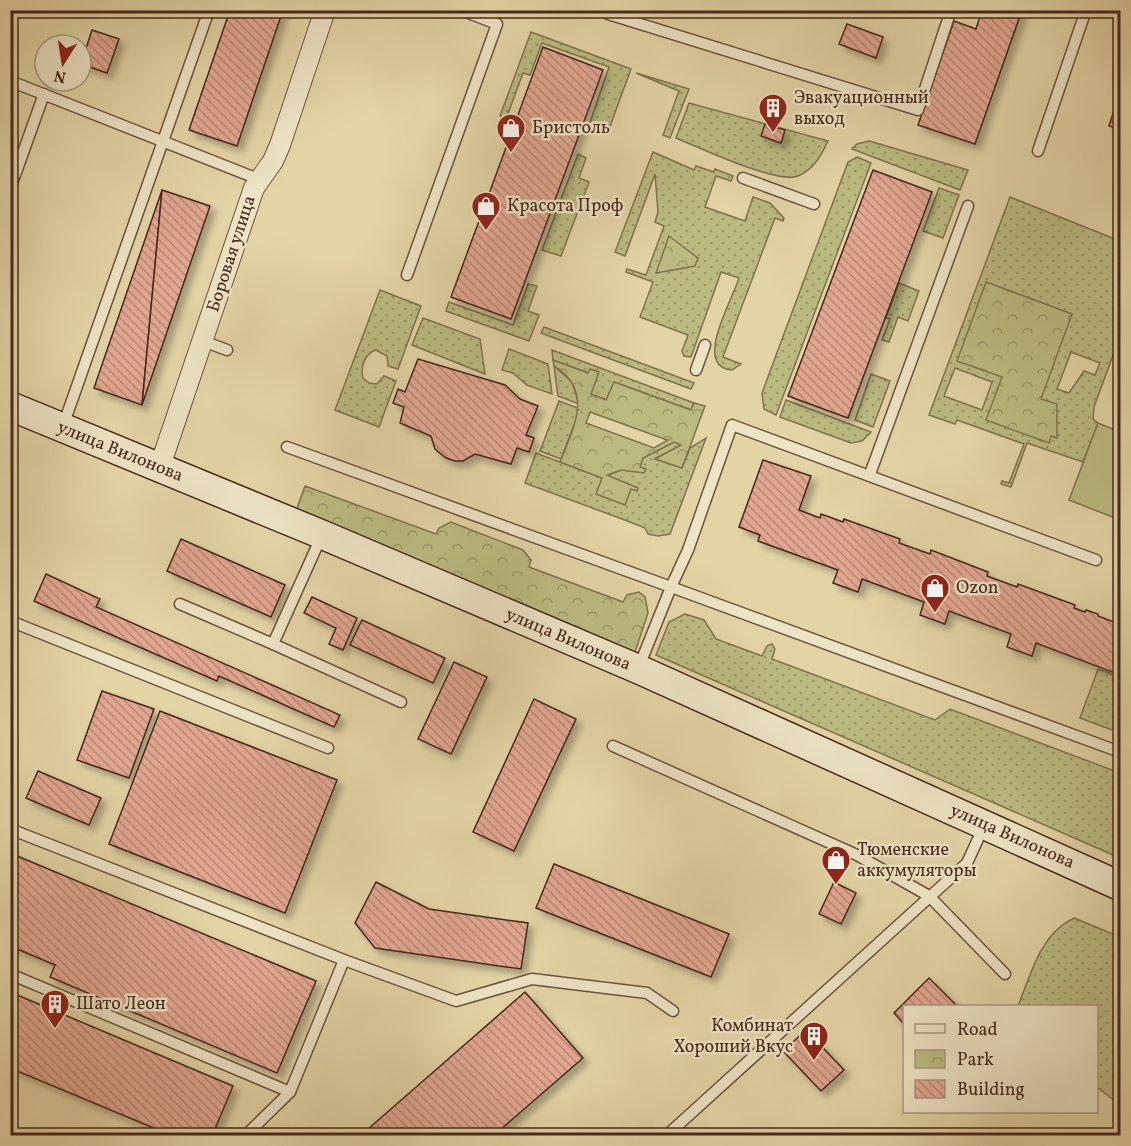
<svg xmlns="http://www.w3.org/2000/svg" width="1131" height="1146" viewBox="0 0 1131 1146" font-family="Vollkorn,serif">
<style>
.grass{fill:url(#grass-dots);stroke:#81724e;stroke-width:1.5;fill-rule:evenodd}
.park{fill:url(#park-crowns);stroke:#81724e;stroke-width:1.5;fill-rule:evenodd}
.garden{fill:#bbbb81;stroke:#81724e;stroke-width:1.5}
.building{fill:url(#building-back-hatch);stroke:#47281c;stroke-width:1.5;filter:url(#shadow)}
.lines{fill:none;stroke-linecap:round;stroke-linejoin:round}
.lane-casing{stroke:#6e533e;stroke-width:13}
.street-casing{stroke:#6e533e;stroke-width:22}
.secondary-casing{stroke:#47281c;stroke-width:31}
.lane{stroke:#ede3c5;stroke-width:10}
.street{stroke:#ede3c5;stroke-width:20}
.secondary{stroke:#ede3c5;stroke-width:28}
.labels{text-anchor:middle;dominant-baseline:central;stroke-width:5;stroke-linejoin:round;paint-order:stroke}
.poi-label{font-size:18px;fill:#47281c;stroke:#ede3c5;text-anchor:start}
.street-label{font-size:18px;fill:#47281c;stroke:#ede3c5}
</style>
<defs>
<pattern id="grass-dots" width="8" height="8" patternUnits="userSpaceOnUse" patternTransform="scale(1.5)"><rect width="8" height="8" fill="#bbbb81"/><path d="M2 2h.1M6 6h.1" fill="none" stroke="#9a9869" stroke-width="1.8" stroke-linecap="round"/></pattern>
<pattern id="park-crowns" width="20" height="18" patternUnits="userSpaceOnUse" patternTransform="scale(1.5)"><rect width="20" height="18" fill="#bbbb81"/><path d="M2 6a3 3 0 1 1 6 0M12 15a3 3 0 1 1 6 0" fill="none" stroke="#9a9869"/></pattern>
<pattern id="building-back-hatch" width="6" height="6" patternUnits="userSpaceOnUse" patternTransform="scale(1.5)"><rect width="6" height="6" fill="#e1a68f"/><path d="M-1 5l2 2M0 0l6 6M5-1l2 2" fill="none" stroke="#b88774"/></pattern>
<filter id="shadow"><feDropShadow dx="5.5" dy="5.5" stdDeviation="3" flood-color="#0004"/></filter>
</defs>
<rect width="100%" height="100%" fill="#e3d4a6"/>
<filter id="stains"><feTurbulence type="fractalNoise" baseFrequency=".00333" numOctaves="4"/><feColorMatrix values="0 0 0 0 .2 0 0 0 0 .09 0 0 0 0 .02 0 0 0 .5 -.17"/></filter>
<radialGradient id="worn" r=".72"><stop offset=".6" stop-color="#630" stop-opacity="0"/><stop offset="1" stop-color="#630" stop-opacity=".3"/></radialGradient>
<g class="grass">
<polygon points="531,32 631,69 609,129 590,122 609,67 542,43 530,75 523,73 506,119 500,116"/>
<polygon points="636,73 689,89 670,138 663,135 679,91"/>
<path d="M689,103L828,141C821,156 814,169 798,176C776,184 701,148 676,138Z"/>
<polygon points="869,141 968,170 960,190 852,149 857,144"/>
<path d="M653,152L694,170L696,166L714,172L715,169L733,176L731,181L716,176L705,207L745,221L753,197L770,203L784,218L783,221L775,218L723,357L741,364L732,370C692,367 733,299 739,278L721,272L691,357L684,356L682,351L688,335L640,317L653,282L626,272L627,269L646,275L664,226L655,222L658,212L655,174L625,256L615,252Z"/>
<polygon points="578,154 586,158 579,178 589,182 561,256 542,250"/>
<polygon points="857,157 871,163 776,415 764,409 762,393 848,162"/>
<polygon points="939,188 959,195 943,238 923,231"/>
<path d="M1010,197L1120,241V336L1094,407L1093,419L1098,423L1083,462L1027,443L1011,487L1001,484L1002,481L1009,483L1024,444L957,420L955,424L929,415ZM1071,352L1100,363L1095,375L1084,371L1069,393L1057,389ZM955,368L992,382L982,410L944,396Z"/>
<polygon points="899,283 919,291 908,321 898,317 889,342 882,340 890,319 886,318"/>
<polygon points="528,284 537,286 528,311 539,315 529,341 446,311 449,302 513,325"/>
<path d="M380,290L421,306L398,369L388,366L387,356L376,350C365,353 360,367 363,378L369,383L377,384L384,376L396,381L379,427L335,410Z"/>
<polygon points="423,318 480,339 485,374 412,345"/>
<polygon points="544,327 694,383 691,389 541,333"/>
<polygon points="509,349 548,364 552,394 527,385 513,373 502,370"/>
<polygon points="552,350 694,403 691,410 614,382 607,400 590,394 589,373 553,360"/>
<polygon points="554,366 572,382 579,404 558,396"/>
<polygon points="871,374 890,381 873,427 855,420"/>
<polygon points="786,400 871,432 862,441 851,443 780,417"/>
<polygon points="559,401 580,409 561,459 540,451"/>
<polygon points="706,438 670,534 658,536 648,534 645,528 630,522 525,483 536,453 602,478 621,470 638,470 643,458 674,442 682,445 656,458 682,468 690,448"/>
<polygon points="685,614 704,620 716,639 762,656 767,646 772,644 775,649 772,659 935,720 950,709 1120,773 1120,858 656,655 669,622"/>
<polygon points="1098,669 1120,677 1120,733 1080,718"/>
<path d="M1074,918L1120,937V1105L1097,1087L1096,1006H1018C1031,974 1040,934 1074,918Z"/>
</g>
<g class="park">
<polygon points="669,236 698,258 695,266 656,273"/>
<polygon points="986,282 1072,314 1041,399 1057,404 1057,438 1051,436 1049,443 986,420 1002,377 957,361"/>
<path d="M553,360L588,373L590,369L599,372L591,394L606,400L614,382L691,410L694,403L705,406L682,468L655,459L681,445L674,442L643,458L640,467L646,469L644,473L621,470L607,475L638,488L637,491L631,489L625,505L596,494L602,478L560,462C574,427 594,391 554,366ZM590,412L667,440H668L654,448L586,423Z"/>
<polygon points="305,486 436,534 439,528 451,522 523,550 531,560 529,567 623,602 627,595 639,592 645,597 648,613 635,652 296,511"/>
</g>
<polygon class="garden" points="1098,423 1120,432 1120,520 1069,500"/>
<g class="building">
<polygon points="230,10 283,10 237,146 189,130"/>
<polygon points="982,10 1022,10 975,144 918,125 954,21 976,29"/>
<polygon points="847,24 883,37 876,58 839,44"/>
<polygon points="92,30 119,39 107,73 81,64"/>
<polygon points="543,47 603,70 511,319 451,297"/>
<polygon points="1120,92 1120,129 1109,126"/>
<polygon points="765,124 785,130 781,143 761,136"/>
<polygon points="873,170 932,192 848,418 788,396"/>
<polygon points="162,190 142,405 94,388"/>
<polygon points="162,190 210,206 142,405"/>
<polygon points="418,359 505,385 520,399 538,406 526,435 534,438 529,452 517,448 511,464 475,454 463,461 455,461 446,458 435,449 431,436 400,423 404,407 393,403 398,389 405,392"/>
<polygon points="763,460 811,476 799,510 820,518 821,514 843,522 844,519 900,539 899,543 930,554 931,550 988,572 987,576 1017,587 1018,584 1075,605 1074,608 1085,612 1086,610 1098,614 1098,616 1119,624 1120,620 1120,675 1036,643 1032,656 1007,647 1011,634 949,611 945,624 920,615 924,602 862,579 858,592 833,583 838,570 758,541 760,535 739,527"/>
<polygon points="181,539 285,585 271,617 167,571"/>
<polygon points="46,574 100,599 96,607 340,715 334,727 219,676 217,681 34,601"/>
<polygon points="312,597 357,618 343,650 329,644 336,628 304,613"/>
<polygon points="362,620 445,658 433,683 350,645"/>
<polygon points="454,662 487,677 451,754 418,739"/>
<polygon points="102,691 154,709 129,778 77,760"/>
<polygon points="534,699 576,719 514,851 473,832"/>
<polygon points="160,711 337,780 285,913 109,844"/>
<polygon points="38,771 101,798 89,825 26,798"/>
<polygon points="10,853 316,981 277,1073 50,977 55,965 10,946"/>
<polygon points="554,864 729,934 711,977 536,908"/>
<polygon points="376,882 429,909 528,923 521,969 375,948 355,923"/>
<polygon points="834,882 856,893 841,924 819,914"/>
<polygon points="929,978 957,1006 904,1006 904,1024 894,1013"/>
<polygon points="10,992 233,1086 212,1136 173,1136 10,1068"/>
<polygon points="525,992 583,1058 493,1136 360,1136"/>
<polygon points="806,1030 844,1070 821,1091 783,1051"/>
</g>
<g class="lines">
<g class="lane-casing">
<g id="lane">
<polyline points="609,10 608,14 918,110 951,10"/>
<polyline points="10,81 258,179"/>
<polyline points="1038,151 1086,10"/>
<polyline points="743,178 814,204"/>
<polyline points="10,189 44,94"/>
<polyline points="407,275 497,24 461,10"/>
<polyline points="203,341 227,350"/>
<polyline points="696,370 705,345"/>
<polyline points="63,426 209,10"/>
<polyline points="287,447 671,587 688,550 732,425 1096,560"/>
<polyline points="870,474 968,206"/>
<polyline points="322,535 273,644 401,702"/>
<polyline points="180,604 273,644"/>
<polyline points="10,621 328,748"/>
<polyline points="638,669 671,587 1120,752"/>
<polyline points="613,746 857,855 929,896 1005,974"/>
<polyline points="10,829 344,960 290,1092 10,974"/>
<polyline points="344,960 456,1001 532,979 647,993 673,1011"/>
<polyline points="245,1136 290,1092"/>
<polyline points="666,1136 967,863 984,826"/>
</g>
</g>
<g class="street-casing">
<polyline id="street" points="159,469 254,188 273,161 280,145 325,10"/>
</g>
<g class="secondary-casing">
<polyline id="secondary" points="10,406 323,535 638,669 1120,886"/>
</g>
<use href="#lane" class="lane"/>
<use href="#street" class="street"/>
<use href="#secondary" class="secondary"/>
</g>
<defs>
<g id="building-pin" transform="scale(1.5)"><path d="M0 17L-7.5 6A9.5 9.5 0 1 1 7.5 6Z" fill="#8f2418" stroke="#ede3c5"/><path d="M-4-6H4V6H1V3H-1V6H-4ZM-2.5-4.3h1.7v1.8h-1.7ZM.8-4.3h1.7v1.8H.8ZM-2.5-1h1.7V.8h-1.7ZM.8-1h1.7V.8H.8Z" fill="#fff"/></g>
<g id="shop-pin" transform="scale(1.5)"><path d="M0 17L-7.5 6A9.5 9.5 0 1 1 7.5 6Z" fill="#8f2418" stroke="#ede3c5"/><path d="M-5-2.5h2.3a2.7 3.5 0 0 1 5.4 0H5L5.5 6h-11ZM-1.5-2.5h3a1.5 2.3 0 0 0-3 0Z" fill="#fff"/></g>
</defs>
<g fill-rule="evenodd">
<use href="#building-pin" x="773" y="108"/>
<use href="#shop-pin" x="511" y="128"/>
<use href="#shop-pin" x="486" y="206"/>
<use href="#shop-pin" x="935" y="588"/>
<use href="#shop-pin" x="836" y="860"/>
<use href="#building-pin" x="55" y="1004"/>
<use href="#building-pin" x="814" y="1036"/>
</g>
<g class="labels">
<g class="poi-label">
<text x="794" y="98">Эвакуационный<tspan x="794" dy="21">выход</tspan></text>
<text x="532" y="128">Бристоль</text>
<text x="507" y="206">Красота Проф</text>
<text x="956" y="588">Ozon</text>
<text x="857" y="850">Тюменские<tspan x="857" dy="21">аккумуляторы</tspan></text>
<text x="76" y="1004">Шато Леон</text>
<text x="793" y="1026" text-anchor="end">Комбинат<tspan x="793" dy="21">Хороший Вкус</tspan></text>
</g>
<g class="street-label">
<text transform="translate(232 254) rotate(-72)">Боровая улица</text>
<text transform="translate(120 452) rotate(22)">улица Вилонова</text>
<text transform="translate(568 640) rotate(23)">улица Вилонова</text>
<text transform="translate(1012 837) rotate(24)">улица Вилонова</text>
</g>
</g>
<rect width="1131" height="1146" fill="none" stroke="#e3d4a6" stroke-width="36"/>
<rect x="12" y="12" width="1107" height="1122" fill="none" stroke="#47281c" stroke-width="3"/>
<rect x="18" y="18" width="1095" height="1110" fill="none" stroke="#47281c" stroke-width="1.5"/>
<rect x="903" y="1005" width="195" height="108" fill="#ede3c5" stroke="#ab9881" stroke-width="1.5"/>
<rect x="915" y="1024" width="30" height="9" fill="#ede3c5" stroke="#ab9881" stroke-width="1.5"/>
<text x="957" y="1035" font-size="18" fill="#47281c">Road</text>
<rect x="915" y="1050" width="30" height="18" fill="url(#park-crowns)" stroke="#ab9881" stroke-width="1.5"/>
<text x="957" y="1065" font-size="18" fill="#47281c">Park</text>
<rect x="915" y="1080" width="30" height="18" fill="url(#building-back-hatch)" stroke="#ab9881" stroke-width="1.5"/>
<text x="957" y="1095" font-size="18" fill="#47281c">Building</text>
<g transform="translate(63 63) rotate(192)"><circle r="28" fill="#ede3c5" stroke="#ab9881" stroke-width="1.5"/>
<path d="M0-4.5L10 22L0 15L-10 22Z" fill="#8f2418"/>
<text y="-9" font-size="16" font-weight="bold" text-anchor="middle" fill="#47281c">N</text>
</g>
<rect width="100%" height="100%" filter="url(#stains)"/>
<rect width="100%" height="100%" fill="url(#worn)"/>
</svg>
